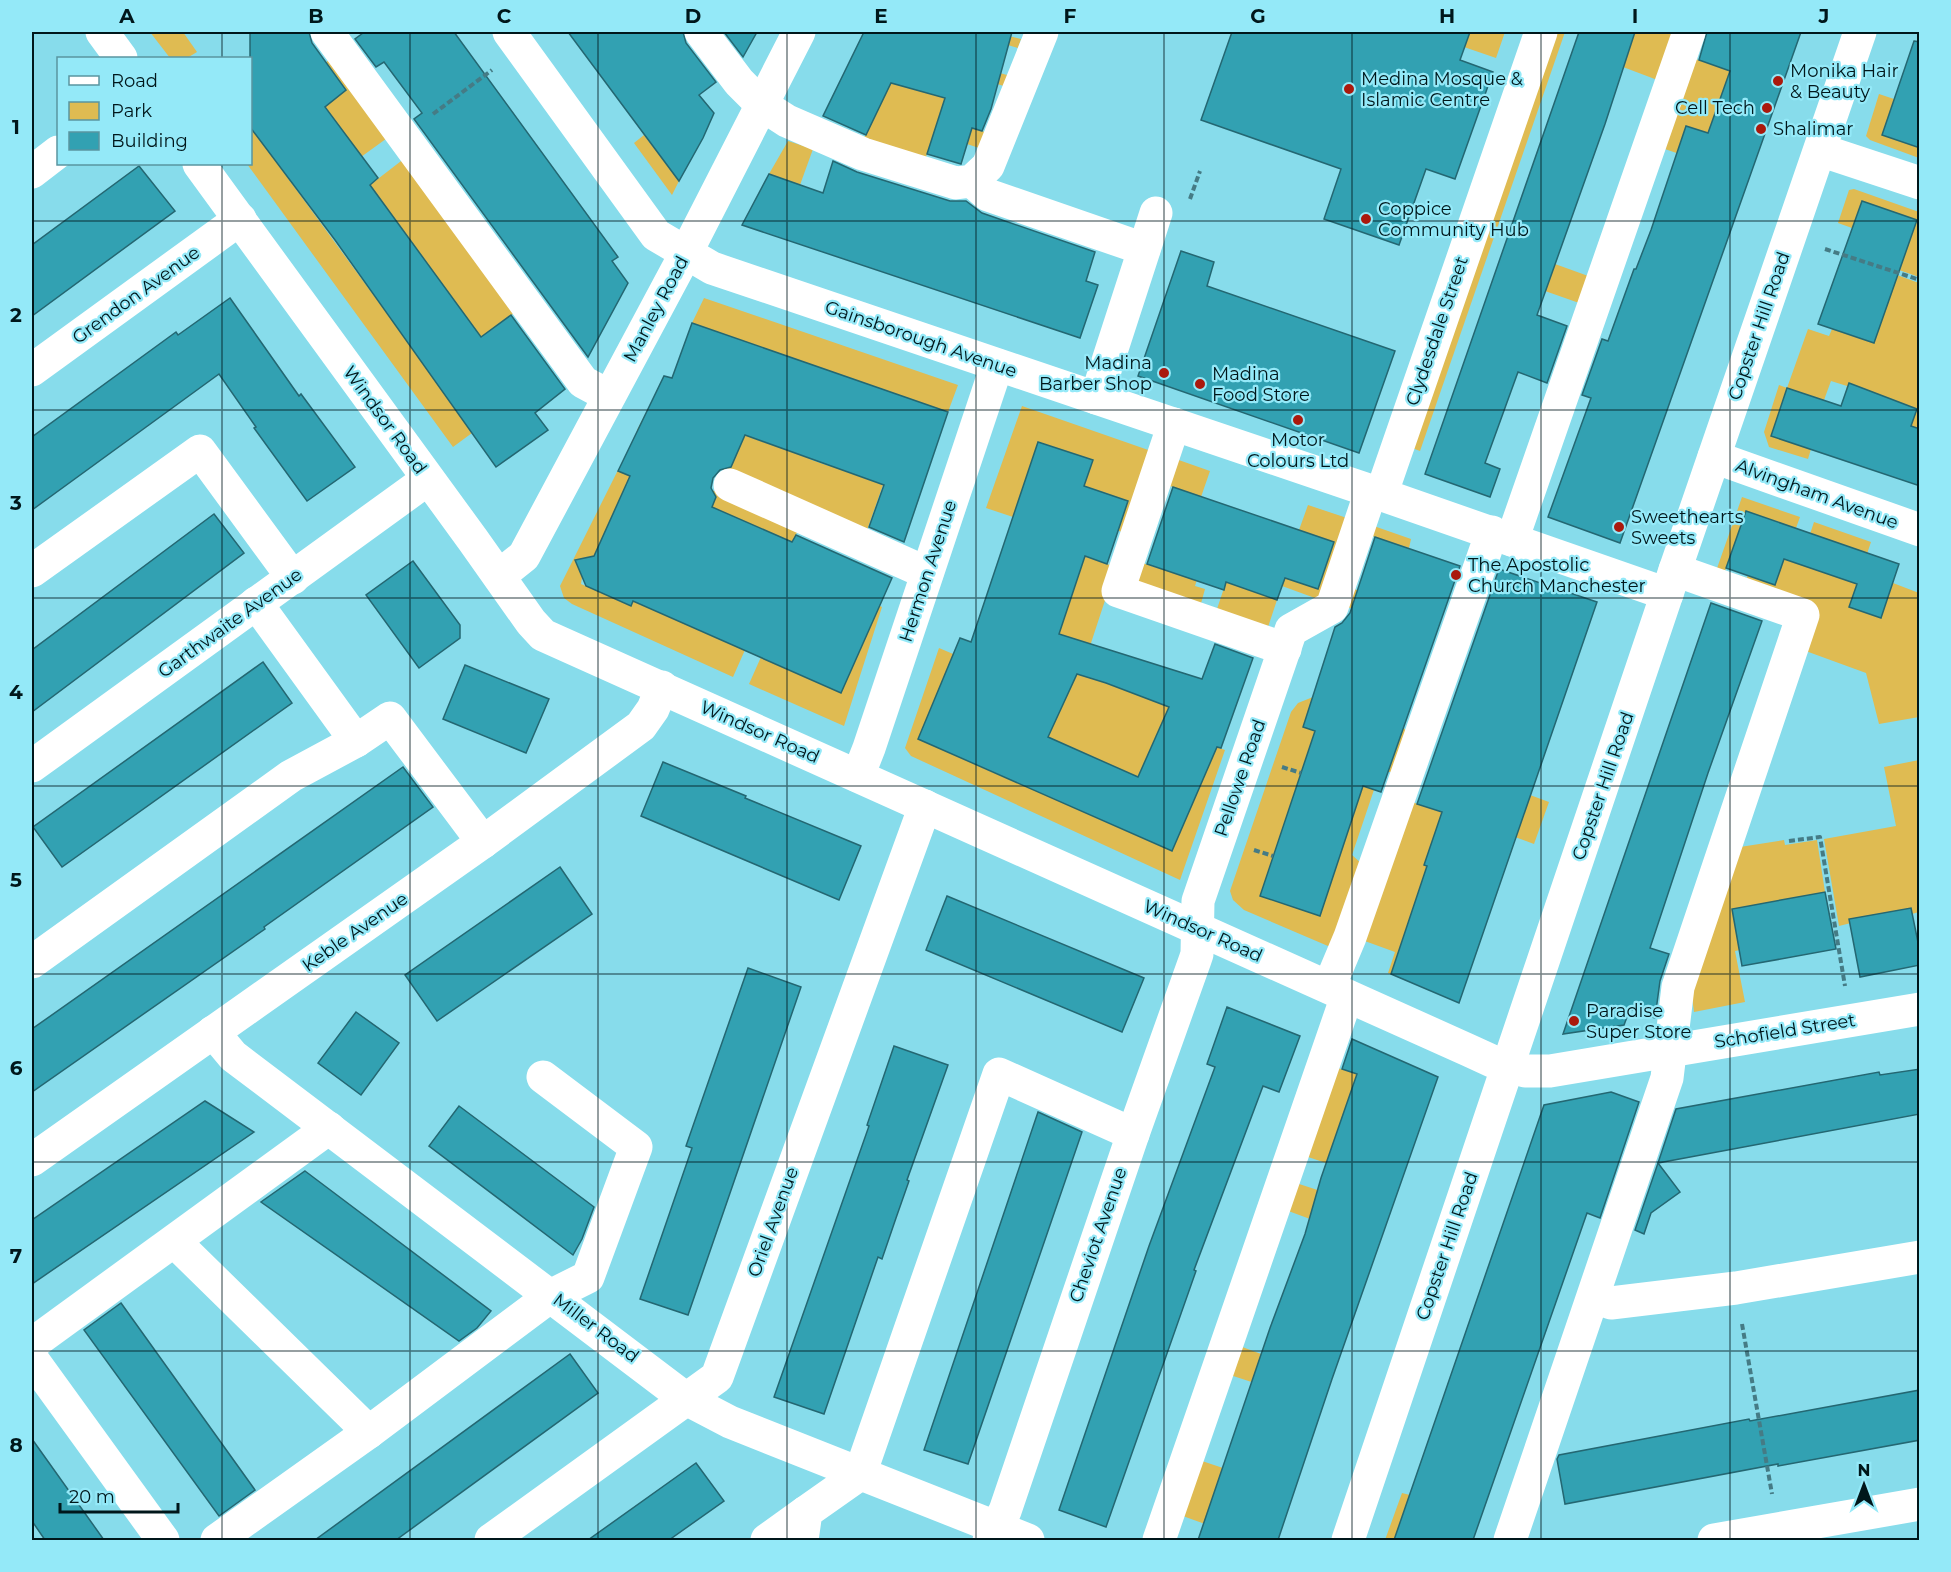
<svg xmlns="http://www.w3.org/2000/svg" width="1951" height="1572" viewBox="0 0 1951 1572" font-family="Montserrat,sans-serif">
<style>
.green{fill:#dfbb52;fill-rule:evenodd}
.building{fill:#32a1b2;stroke:#246772;stroke-width:1.5;fill-rule:evenodd}
.lines{fill:none;stroke-linecap:round;stroke-linejoin:round}
.path{stroke:#457b85;stroke-width:4;stroke-dasharray:6 3;stroke-linecap:butt}
.minor{stroke:#fff;stroke-width:33}
.grid{fill:none;stroke:#00171b;stroke-width:1.5;stroke-opacity:0.55}
.poi-dot{fill:#aa190d;stroke:#94e9f8;stroke-width:2}
.labels{text-anchor:middle;dominant-baseline:central;stroke-width:4.5;stroke-linejoin:round;paint-order:stroke}
.poi-label{font-size:18px;fill:#00171b;stroke:#94e9f8;text-anchor:start}
.street-label{font-size:18px;fill:#00171b;stroke:#94e9f8}
.neatline{fill:none;stroke:#00171b;stroke-width:2}
.grid-label{font-size:20px;text-anchor:middle;font-weight:bold;fill:#00171b}
</style>
<rect width="100%" height="100%" fill="#87dceb"/>
<g class="green">
<polygon points="150,32 183,32 197,52 187,58 170,58"/>
<polygon points="916,32 993,32 1021,39 1018,48 973,35 965,64 1011,76 1007,87 994,83 956,101 950,122 985,132 979,148 934,133 924,163 862,142"/>
<polygon points="1396,32 1432,32 1466,43 1470,32 1505,32 1496,58 1464,47 1428,43"/>
<polygon points="1557,32 1565,32 1420,451 1412,448"/>
<polygon points="1635,32 1677,32 1660,81 1623,67"/>
<polygon points="1687,56 1730,71 1708,133 1686,126 1697,160 1656,146"/>
<polygon points="332,58 390,136 354,162 328,126 335,121 326,108 268,151 399,330 449,293 370,185 405,158 517,311 480,338 472,433 453,447 247,164 250,164 251,127 257,136 312,72"/>
<polygon points="1879,94 1894,99 1919,148 1919,158 1870,140 1866,136"/>
<polygon points="644,135 679,181 672,195 634,143"/>
<polygon points="788,141 813,149 800,185 769,174"/>
<polygon points="1854,189 1919,212 1917,220 1920,221 1919,277 1899,270 1916,220 1862,201 1852,228 1838,223 1849,190"/>
<polygon points="1555,264 1591,277 1582,304 1545,291"/>
<polygon points="1897,275 1919,283 1919,429 1911,426 1917,409 1877,394 1845,395 1847,386 1831,381 1824,400 1787,389 1772,436 1811,449 1808,459 1769,447 1764,432 1779,385 1787,388 1808,329 1829,336 1832,329 1873,343"/>
<path d="M704,298L958,385L948,412L872,387L844,471L883,485L865,536L637,430L650,405L685,417L768,350L692,323ZM781,354L859,381L829,466L809,459L818,431L779,417L769,444L752,438Z"/>
<polygon points="1022,406 1154,452 1122,532 1100,525 1109,494 1084,486 1093,460 1039,442 1013,517 986,508"/>
<polygon points="1173,458 1210,471 1201,497 1164,484"/>
<path d="M618,470L689,503L699,484L798,530L733,677L572,604L564,598L560,586ZM674,510L631,606L581,584L585,558L594,556ZM740,519L759,528L755,594L732,645L654,610L733,536Z"/>
<polygon points="1742,497 1800,517 1796,528 1746,511 1725,571 1747,578 1756,549 1800,564 1814,522 1871,542 1849,607 1881,618 1893,583 1919,593 1919,717 1879,724 1866,673 1803,650 1817,610 1715,574"/>
<polygon points="1308,505 1350,519 1323,601 1282,586 1285,578 1330,541 1299,530"/>
<polygon points="1368,524 1411,539 1409,548 1372,536 1354,589 1391,601 1384,620 1342,605"/>
<polygon points="1167,539 1199,573 1195,586 1205,589 1200,607 1130,584 1137,561 1157,568"/>
<polygon points="1063,549 1116,567 1091,643 1096,657 1034,636"/>
<polygon points="1233,561 1264,595 1277,600 1267,630 1216,612"/>
<polygon points="853,593 882,607 844,726 749,684 761,657 841,692 864,642"/>
<path d="M939,648L972,662L919,739L994,773L1020,718L1055,665L1183,711L1176,733L1225,750L1180,880L911,756L905,748ZM1048,737L1102,761L1080,810L1007,777ZM1155,738L1186,751L1194,799L1172,851L1094,817L1115,767L1138,777Z"/>
<polygon points="1313,697 1303,727 1315,731 1260,896 1319,915 1374,751 1399,726 1404,728 1407,733 1393,772 1380,772 1352,855 1362,864 1335,949 1244,910 1233,900 1230,891 1291,712 1298,703"/>
<polygon points="1919,760 1919,912 1912,914 1911,908 1839,926 1824,839 1896,826 1884,767"/>
<polygon points="1530,795 1549,802 1534,844 1515,837"/>
<polygon points="1409,801 1450,815 1451,864 1427,856 1424,865 1431,867 1408,981 1388,973 1395,952 1362,940"/>
<polygon points="1784,840 1785,845 1817,840 1825,892 1740,950 1735,951 1745,1002 1694,1012 1691,989 1740,847"/>
<polygon points="1360,1043 1368,1046 1326,1163 1302,1155 1332,1066 1350,1072"/>
<polygon points="1293,1182 1336,1196 1310,1219 1283,1209"/>
<polygon points="1237,1345 1261,1354 1270,1388 1227,1374"/>
<polygon points="1199,1460 1223,1468 1205,1524 1180,1515"/>
<polygon points="1402,1493 1410,1495 1395,1539 1398,1540 1385,1540"/>
</g>
<g class="building">
<polygon points="250,32 309,32 312,43 346,90 325,107 378,178 370,185 481,337 511,315 565,389 535,413 548,430 496,467 335,240 250,127"/>
<polygon points="361,32 454,32 618,257 612,261 628,283 588,357 414,119 422,113 384,62 376,67 355,39 363,33"/>
<polygon points="568,32 683,32 686,43 716,82 699,95 714,113 703,138 679,181"/>
<polygon points="724,32 757,32 743,57"/>
<polygon points="864,32 1012,32 991,109 982,131 972,128 961,164 927,154 945,98 891,83 866,135 823,116"/>
<polygon points="1232,32 1470,32 1460,60 1493,72 1455,179 1426,169 1399,245 1324,219 1341,169 1201,120"/>
<polygon points="1579,32 1635,32 1605,124 1537,315 1567,326 1547,383 1518,372 1485,463 1500,469 1490,497 1425,474"/>
<polygon points="1707,32 1801,32 1620,543 1548,517 1591,398 1582,395 1602,339 1608,341 1634,269 1636,269 1651,230 1686,126 1708,133 1730,71 1699,60"/>
<polygon points="1914,41 1920,42 1920,148 1882,135"/>
<polygon points="833,161 857,172 950,201 966,201 982,213 1095,252 1086,281 1098,285 1080,338 742,225 769,174 823,193"/>
<polygon points="139,166 175,211 32,316 32,245"/>
<polygon points="1862,201 1917,220 1874,343 1818,324"/>
<polygon points="1181,251 1214,262 1207,286 1395,351 1359,453 1138,376"/>
<polygon points="230,298 299,396 301,394 355,467 307,501 254,428 256,427 219,374 32,510 32,437 176,332 178,335"/>
<polygon points="692,323 948,412 904,542 869,527 884,485 745,435 731,467 720,470 713,478 711,488 716,497 712,507 792,542 796,535 892,578 841,693 633,601 631,606 586,586 575,560 594,556 630,476 618,471 664,376 672,378"/>
<polygon points="1849,383 1917,409 1911,426 1920,429 1920,486 1771,436 1787,388 1841,406"/>
<path d="M1038,442L1093,460L1084,486L1128,501L1107,564L1085,556L1059,634L1202,679L1215,644L1253,658L1221,748L1217,747L1172,851L918,739L960,638L971,642ZM1077,674L1106,683L1169,707L1138,777L1048,737Z"/>
<polygon points="1173,487 1334,542 1318,589 1285,578 1277,600 1226,582 1224,590 1147,564"/>
<polygon points="1746,511 1899,564 1881,618 1849,607 1857,584 1784,559 1775,585 1726,568"/>
<polygon points="214,514 244,553 32,712 32,650"/>
<polygon points="1375,537 1460,566 1381,792 1363,786 1320,916 1260,896 1315,731 1303,727 1335,627 1342,623 1350,613"/>
<polygon points="413,561 460,625 460,638 419,668 366,595"/>
<polygon points="1499,569 1597,602 1459,1003 1391,974 1427,866 1424,865 1442,812 1417,804"/>
<polygon points="1711,603 1762,621 1708,773 1650,948 1669,954 1660,981 1655,1018 1630,1009 1624,1025 1563,1034"/>
<polygon points="263,662 292,703 62,867 33,827"/>
<polygon points="465,665 549,699 526,753 443,719"/>
<polygon points="663,762 746,796 745,798 861,846 839,900 641,816"/>
<polygon points="403,767 433,807 264,927 265,929 32,1092 32,1029"/>
<polygon points="560,867 592,914 437,1021 405,975"/>
<polygon points="1825,892 1836,949 1742,966 1732,909"/>
<polygon points="947,896 1144,978 1122,1032 926,950"/>
<polygon points="1911,908 1920,952 1920,965 1860,977 1849,919"/>
<polygon points="748,968 801,987 688,1315 640,1299 692,1148 686,1146"/>
<polygon points="1227,1007 1300,1036 1279,1092 1263,1086 1194,1270 1196,1271 1106,1527 1059,1510 1149,1246 1215,1067 1207,1064"/>
<polygon points="356,1012 399,1043 361,1095 318,1063"/>
<polygon points="1352,1039 1438,1077 1332,1379 1278,1540 1198,1540 1270,1328 1305,1234 1321,1178 1357,1074 1342,1069"/>
<polygon points="894,1046 948,1065 907,1180 909,1181 896,1218 882,1259 878,1257 824,1414 774,1397 869,1126 867,1125"/>
<polygon points="1920,1069 1920,1114 1658,1163 1676,1109 1879,1072 1880,1075"/>
<polygon points="1611,1092 1639,1102 1600,1218 1587,1213 1473,1540 1394,1540 1544,1105"/>
<polygon points="205,1101 254,1132 32,1284 32,1220"/>
<polygon points="459,1106 594,1207 582,1239 573,1255 429,1146"/>
<polygon points="1038,1112 1082,1132 968,1464 924,1450"/>
<polygon points="1658,1163 1680,1192 1651,1213 1644,1234 1635,1230"/>
<polygon points="305,1171 491,1311 477,1328 459,1341 261,1202"/>
<polygon points="121,1303 255,1490 219,1516 84,1330"/>
<polygon points="570,1354 598,1393 396,1540 315,1540"/>
<polygon points="1920,1390 1920,1440 1778,1466 1778,1464 1565,1504 1557,1459 1559,1455 1749,1419 1750,1421"/>
<polygon points="32,1439 104,1540 45,1540 32,1521"/>
<polygon points="696,1463 724,1501 669,1540 588,1540"/>
</g>
<g class="lines">
<g class="path">
<polyline points="433,114 492,70"/>
<polyline points="1190,199 1200,171"/>
<polyline points="1825,249 1920,280"/>
<polyline points="1282,767 1301,773"/>
<polyline points="1789,841 1820,837 1845,986"/>
<polyline points="1254,850 1273,856"/>
<polyline points="1742,1324 1772,1494"/>
</g>
<g class="minor">
<polyline points="102,32 121,58"/>
<polyline points="327,32 583,382 609,396"/>
<polyline points="509,32 656,235 712,268 1371,491 1667,594"/>
<polyline points="701,32 739,82 762,105 787,121 863,154 956,183 972,181 988,166 1042,32"/>
<polyline points="1820,150 1920,183"/>
<polyline points="199,164 473,540 531,622 543,635 1468,1050 1492,1061 1525,1071 1550,1071 1920,1009"/>
<polyline points="32,172 58,152"/>
<polyline points="972,181 988,195 1144,249"/>
<polyline points="32,370 240,219"/>
<polyline points="1096,398 1156,213"/>
<polyline points="1174,424 1118,591 1285,649"/>
<polyline points="1714,457 1920,530"/>
<polyline points="730,485 927,573"/>
<polyline points="1381,495 1541,32"/>
<polyline points="1512,540 1689,32"/>
<polyline points="32,571 200,451 293,578"/>
<polyline points="499,576 524,556 686,253 799,32"/>
<polyline points="256,603 356,741 390,718 483,842"/>
<polyline points="32,766 428,479"/>
<polyline points="858,776 869,748 997,365"/>
<polyline points="32,962 291,776 356,741"/>
<polyline points="1329,987 1350,937 1492,532"/>
<polyline points="213,1032 233,1056 686,1399 730,1422 1028,1540"/>
<polyline points="32,1160 483,842 641,726 653,709 662,687"/>
<polyline points="175,1242 369,1432 552,1295 588,1277 636,1147 543,1077"/>
<polyline points="1594,1297 1611,1303 1736,1288 1920,1257"/>
<polyline points="32,1344 329,1128"/>
<polyline points="32,1359 163,1540"/>
<polyline points="217,1540 369,1432"/>
<polyline points="491,1540 717,1377 925,806"/>
<polyline points="767,1540 806,1512"/>
<polyline points="802,1540 806,1512 860,1474 999,1074 1133,1134"/>
<polyline points="989,1540 1005,1511 1133,1134 1195,960 1197,954 1198,901 1291,630 1332,607 1371,491"/>
<polyline points="1159,1540 1347,996"/>
<polyline points="1348,1540 1675,570 1860,32"/>
<polyline points="1510,1540 1667,1078 1678,987 1803,615 1675,570"/>
<polyline points="1714,1540 1920,1504"/>
</g>
</g>
<path class="grid" d="M222,32V58M410,32V1540M598,32V1540M787,32V1540M976,32V1540M1164,32V1540M1352,32V1540M1541,32V1540M1730,32V1540M222,164V1540M32,221H1920M32,410H1920M32,598H1920M32,786H1920M32,974H1920M32,1162H1920M32,1351H1920"/>
<g class="poi-dot">
<circle cx="1778" cy="81" r="6"/>
<circle cx="1349" cy="89" r="6"/>
<circle cx="1767" cy="108" r="6"/>
<circle cx="1761" cy="129" r="6"/>
<circle cx="1366" cy="219" r="6"/>
<circle cx="1164" cy="373" r="6"/>
<circle cx="1200" cy="384" r="6"/>
<circle cx="1298" cy="420" r="6"/>
<circle cx="1619" cy="527" r="6"/>
<circle cx="1456" cy="575" r="6"/>
<circle cx="1574" cy="1021" r="6"/>
</g>
<g class="labels">
<g class="poi-label">
<text x="1790" y="71">Monika Hair<tspan x="1790" dy="21">&amp; Beauty</tspan></text>
<text x="1361" y="79">Medina Mosque &amp;<tspan x="1361" dy="21">Islamic Centre</tspan></text>
<text x="1755" y="108" text-anchor="end">Cell Tech</text>
<text x="1773" y="129">Shalimar</text>
<text x="1378" y="209">Coppice<tspan x="1378" dy="21">Community Hub</tspan></text>
<text x="1152" y="363" text-anchor="end">Madina<tspan x="1152" dy="21">Barber Shop</tspan></text>
<text x="1212" y="374">Madina<tspan x="1212" dy="21">Food Store</tspan></text>
<text x="1298" y="440" text-anchor="middle">Motor<tspan x="1298" dy="21">Colours Ltd</tspan></text>
<text x="1631" y="517">Sweethearts<tspan x="1631" dy="21">Sweets</tspan></text>
<text x="1468" y="565">The Apostolic<tspan x="1468" dy="21">Church Manchester</tspan></text>
<text x="1586" y="1011">Paradise<tspan x="1586" dy="21">Super Store</tspan></text>
</g>
<g class="street-label">
<text transform="translate(136 295) rotate(-36)">Grendon Avenue</text>
<text transform="translate(656 309) rotate(-62)">Manley Road</text>
<text transform="translate(1759 326) rotate(-71)">Copster Hill Road</text>
<text transform="translate(1437 331) rotate(-71)">Clydesdale Street</text>
<text transform="translate(921 339) rotate(19)">Gainsborough Avenue</text>
<text transform="translate(385 420) rotate(54)">Windsor Road</text>
<text transform="translate(1817 494) rotate(20)">Alvingham Avenue</text>
<text transform="translate(928 571) rotate(-72)">Hermon Avenue</text>
<text transform="translate(230 623) rotate(-36)">Garthwaite Avenue</text>
<text transform="translate(760 732) rotate(24)">Windsor Road</text>
<text transform="translate(1240 778) rotate(-71)">Pellowe Road</text>
<text transform="translate(1603 786) rotate(-71)">Copster Hill Road</text>
<text transform="translate(1203 931) rotate(24)">Windsor Road</text>
<text transform="translate(355 932) rotate(-35)">Keble Avenue</text>
<text transform="translate(1785 1031) rotate(-9)">Schofield Street</text>
<text transform="translate(773 1222) rotate(-70)">Oriel Avenue</text>
<text transform="translate(1098 1235) rotate(-71)">Cheviot Avenue</text>
<text transform="translate(1447 1246) rotate(-71)">Copster Hill Road</text>
<text transform="translate(596 1328) rotate(37)">Miller Road</text>
</g>
</g>
<rect width="1951" height="1572" fill="none" stroke="#94e9f8" stroke-width="66"/>
<rect x="57" y="57" width="195" height="108" fill="#94e9f8" stroke="#5995a0" stroke-width="1.5"/>
<rect x="69" y="76" width="30" height="9" fill="#ffffff" stroke="#5995a0" stroke-width="1.5"/>
<text x="111" y="87" font-size="18" fill="#00171b">Road</text>
<rect x="69" y="102" width="30" height="18" fill="#dfbb52" stroke="#5995a0" stroke-width="1.5"/>
<text x="111" y="117" font-size="18" fill="#00171b">Park</text>
<rect x="69" y="132" width="30" height="18" fill="#32a1b2" stroke="#5995a0" stroke-width="1.5"/>
<text x="111" y="147" font-size="18" fill="#00171b">Building</text>
<g transform="translate(1864 1485)" stroke="#94e9f8" stroke-width="4.5" paint-order="stroke">
<path d="M0-4.5L10 22L0 15L-10 22Z" fill="#00171b"/>
<text y="-9" font-size="16" font-weight="bold" text-anchor="middle" fill="#00171b">N</text>
</g>
<path d="M60 1503v9h118v-9" fill="none" stroke="#00171b" stroke-width="3"/>
<text x="69" y="1503" font-size="18" fill="#00171b" stroke="#94e9f8" stroke-width="4.5" paint-order="stroke">20 m</text>
<rect x="33" y="33" width="1885" height="1506" class="neatline"/>
<g class="grid-label">
<text x="127" y="23">A</text>
<text x="316" y="23">B</text>
<text x="504" y="23">C</text>
<text x="693" y="23">D</text>
<text x="881" y="23">E</text>
<text x="1070" y="23">F</text>
<text x="1258" y="23">G</text>
<text x="1447" y="23">H</text>
<text x="1635" y="23">I</text>
<text x="1824" y="23">J</text>
<text x="16" y="134">1</text>
<text x="16" y="322">2</text>
<text x="16" y="510">3</text>
<text x="16" y="699">4</text>
<text x="16" y="887">5</text>
<text x="16" y="1075">6</text>
<text x="16" y="1263">7</text>
<text x="16" y="1452">8</text>
</g>
</svg>
